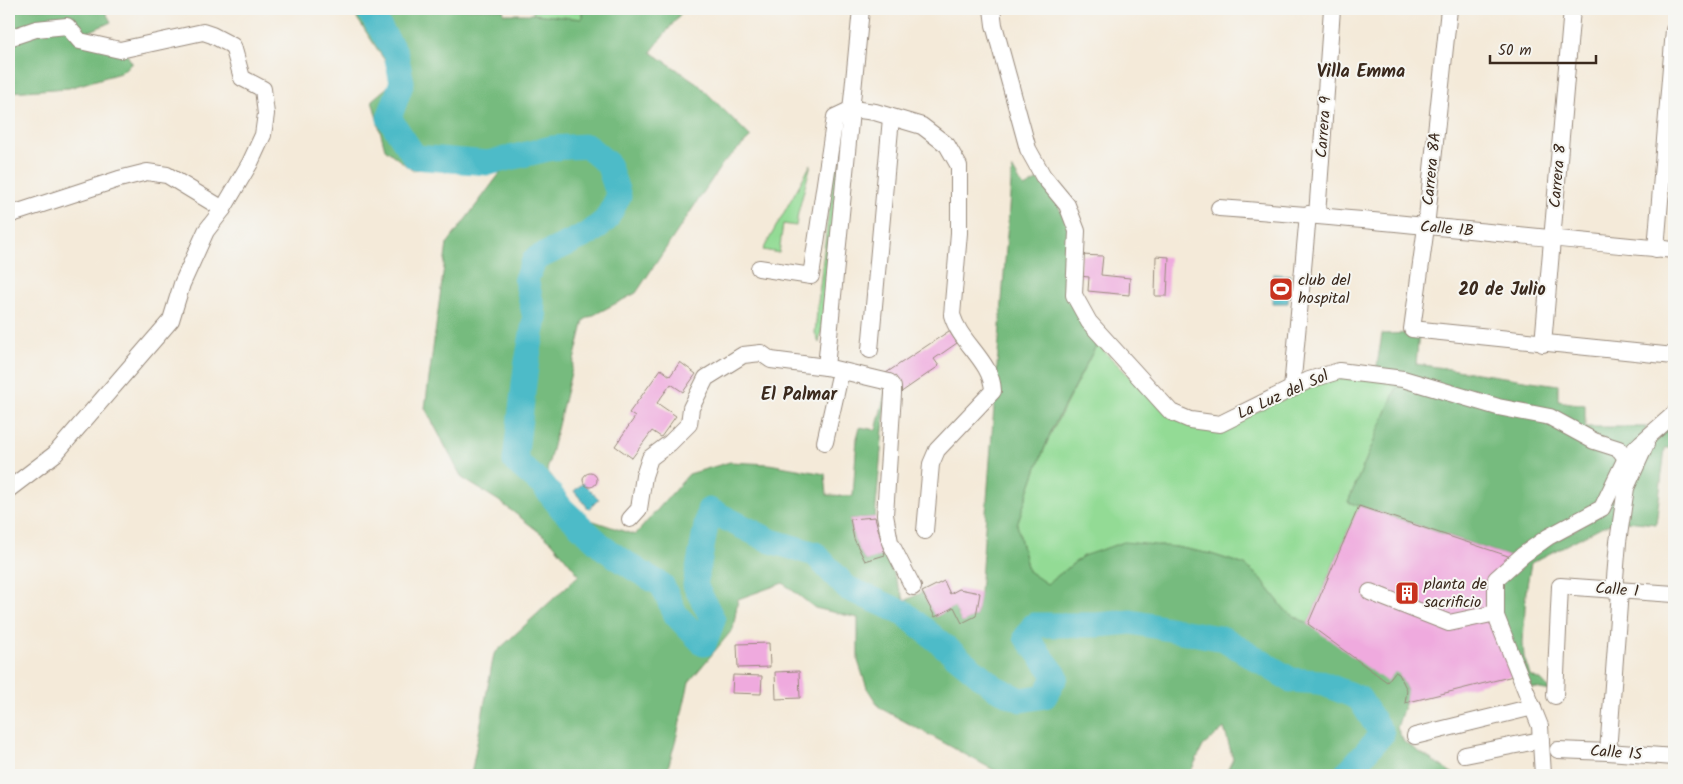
<svg xmlns="http://www.w3.org/2000/svg" width="1683" height="784" viewBox="0 0 1683 784" font-family="Kalam,sans-serif">
<style>
.green{fill:#93db95;stroke:#67825a}
.forest{fill:#76bb7e;stroke:#58724e}
.water{fill:#4ebbc8;stroke:#447273}
.lines{fill:none;stroke-linecap:round;stroke-linejoin:round}
.river{stroke:#4ebbc8;stroke-width:25}
.building{fill:#efaade}
.minor-casing{stroke:#988a7c;stroke-width:18}
.minor{stroke:#fff;stroke-width:16}
.labels{text-anchor:middle;dominant-baseline:central;stroke-width:4;stroke-linejoin:round;paint-order:stroke}
.street-label{font-size:16px;fill:#3b2a1e;stroke:#f6f6f2}
.poi-label{font-size:16px;fill:#3b2a1e;stroke:#f6f6f2;text-anchor:start}
.neighbourhood-label{font-size:18px;font-weight:bold;fill:#3b2a1e;stroke:#f6f6f2}
</style>
<rect width="100%" height="100%" fill="#f6f6f2"/>
<filter id="ink" filterUnits="userSpaceOnUse"><feTurbulence type="fractalNoise" baseFrequency=".02" numOctaves="2"/><feDisplacementMap in="SourceGraphic" scale="10" xChannelSelector="R" yChannelSelector="G"/><feConvolveMatrix kernelMatrix="1 2 1 2 8 2 1 2 1" color-interpolation-filters="sRGB"/></filter>
<filter id="wash" filterUnits="userSpaceOnUse"><feTurbulence type="fractalNoise" baseFrequency=".0096" numOctaves="4" result="noise"/><feDisplacementMap in="SourceGraphic" scale="20" xChannelSelector="R" yChannelSelector="G"/><feGaussianBlur stdDeviation="1.12" result="paint"/><feColorMatrix in="noise" values="0 0 0 0 0 0 0 0 0 0 0 0 0 0 0 0 0 1.4 0 .05"/><feComposite in="paint" operator="in"/></filter>
<g filter="url(#wash)">
<rect width="100%" height="100%" fill="#f4ead9"/>
<g class="green">
<polygon points="533,9 582,9 582,19 533,14"/>
<polygon points="846,111 830,242 822,327 819,343 815,333 817,311 840,115"/>
<polygon points="811,164 798,213 796,226 783,224 779,253 763,250"/>
<polygon points="1097,344 1168,415 1222,427 1341,374 1399,382 1348,502 1359,506 1308,624 1286,611 1260,578 1245,565 1211,554 1176,547 1083,556 1047,584 1028,571 1017,524 1037,467 1051,433"/>
</g>
<g class="forest">
<polygon points="9,9 104,9 111,22 86,33 111,47 125,52 132,63 120,73 69,88 9,92"/>
<path d="M351,9H503L504,14H533L582,19V9H684L651,52L697,83L751,137L723,163L636,293L584,320L547,470L582,517L635,535L689,474L730,462L769,464L825,474L827,495L853,496L857,438L860,427L876,430L887,386L875,517L850,519L854,539L865,561L885,555L905,601L922,592L935,617L954,607L962,623L976,616L980,593L1012,168L1024,188L1038,180L1061,205L1059,208L1073,229L1082,319L1097,344L1052,429L1037,467L1017,524L1028,571L1047,584L1083,556L1124,542L1176,547L1211,554L1245,565L1260,578L1286,611L1315,628L1387,681L1397,669L1408,693L1397,728L1404,742L1455,775H1225L1233,759L1224,728L1203,746L1189,775H1003L880,708L867,688L858,661V618L815,608L783,583L738,599L733,629L689,682L677,735L666,775H471L494,654L579,575L552,542L499,501L462,478L425,408L447,244L501,172C472,167 441,167 412,170L385,149L372,100L397,79Z"/>
<polygon points="1419,333 1416,364 1558,385 1558,401 1585,405 1585,427 1647,427 1600,507 1514,558 1348,502 1399,382 1376,372 1382,334"/>
<polygon points="1674,419 1674,448 1665,448 1656,524 1626,521 1631,490 1653,436"/>
<polygon points="1629,461 1613,523 1601,527 1531,563 1526,591 1523,643 1524,657 1530,675 1542,681 1551,691 1529,687 1500,615 1500,580 1523,560 1606,511"/>
</g>
<g class="water">
<polygon points="1273,274 1290,275 1288,303 1272,303"/>
<polygon points="583,483 599,499 589,509 574,491"/>
</g>
<g class="lines">
<polyline class="river" points="368,9 396,54 402,82 389,118 415,157 488,163 552,148 587,146 608,164 619,196 606,220 590,233 535,259 526,279 535,318 526,367 515,461 544,486 562,509 605,549 638,571 662,585 676,615 704,644 713,620 695,585 709,510 771,541 815,554 847,588 904,613 994,687 1021,700 1045,696 1056,676 1026,637 1034,625 1098,625 1131,622 1224,639 1291,680 1319,682 1359,698 1382,734 1345,775"/>
</g>
<g id="blocks">
<g class="building">
<polygon points="1081,255 1103,256 1101,275 1130,278 1129,295 1088,291 1089,277 1079,276"/>
<polygon points="1156,256 1169,257 1167,296 1155,296"/>
<polygon points="949,331 957,343 934,359 939,366 900,393 886,373"/>
<polygon points="680,362 696,374 683,392 671,384 657,403 676,416 661,437 652,431 632,458 615,446 635,417 629,413 661,369 670,376"/>
<circle cx="590" cy="480" r="7"/>
<polygon points="1359,506 1514,558 1493,578 1513,676 1405,703 1407,690 1399,674 1395,672 1387,682 1308,624"/>
<polygon points="875,517 885,555 865,561 854,539 850,519"/>
<polygon points="944,581 950,594 959,589 980,593 976,616 962,623 954,607 935,617 922,592"/>
<polygon points="769,643 770,667 738,668 737,644"/>
<polygon points="799,671 800,698 776,699 775,672"/>
<polygon points="733,675 762,676 761,694 732,693"/>
</g>
</g>
</g>
<g filter="url(#ink)">
<use href="#blocks" fill-opacity="0" stroke="#988a7c" stroke-width="1"/>
<g class="lines">
<g class="minor-casing">
<g id="minor">
<polyline points="992,9 994,25 1028,149 1043,176 1067,205 1077,231 1074,295 1089,322 1171,412 1190,420 1220,424 1309,380 1339,371 1403,379 1498,407 1550,417 1594,441 1619,449 1626,458"/>
<polyline points="1449,9 1426,227 1412,329 1674,356"/>
<polyline points="9,38 36,29 67,26 80,41 120,50 203,32 212,35 233,46 242,78 263,89 266,114 263,135 250,163 223,209 206,231 182,284 171,320 55,454 9,489"/>
<path d="M1219,208C1371,219 1523,236 1674,250"/>
<polyline points="9,215 119,179 147,172 167,175 223,209"/>
<polyline points="1317,215 1332,9"/>
<polyline points="1656,249 1674,30"/>
<path d="M759,268L811,276L835,117L852,109L875,112L922,126L947,145L959,166V233L952,315C960,343 992,361 993,391L937,450L931,464L925,531"/>
<polyline points="1543,344 1572,9"/>
<polyline points="870,350 891,118"/>
<polyline points="826,367 861,9"/>
<polyline points="1292,389 1308,214"/>
<polyline points="825,442 841,371"/>
<polyline points="630,519 639,509 644,476 650,458 670,443 689,424 691,408 706,378 743,355 761,353 771,360 826,367 889,382 893,387 893,394 885,515 890,542 913,587"/>
<polyline points="1614,590 1618,542 1626,488 1646,444"/>
<polyline points="1370,592 1449,623 1496,613"/>
<polyline points="1555,696 1560,586 1674,594"/>
<polyline points="1415,736 1533,707"/>
<polyline points="1558,750 1608,752 1674,757"/>
<polyline points="1608,752 1620,591"/>
<polyline points="1465,755 1541,740"/>
<polyline points="1543,775 1540,726 1496,616 1496,579 1523,555 1548,537 1602,508 1626,458 1641,443 1674,414"/>
</g>
</g>
<use href="#minor" class="minor"/>
</g>
</g>
<defs>
<g id="stadium-square" transform="scale(1.25)"><rect x="-9" y="-9" width="18" height="18" rx="4" fill="#c8321e" stroke="#f6f6f2"/><path d="M0-5a6.5 5 0 1 0 0 10a6.5 5 0 1 0 0-10ZM-3.5-1.8h7v3.6h-7Z" fill="#fff"/></g>
<g id="building-square" transform="scale(1.25)"><rect x="-9" y="-9" width="18" height="18" rx="4" fill="#c8321e" stroke="#f6f6f2"/><path d="M-4-6H4V6H1V3H-1V6H-4ZM-2.5-4.3h1.7v1.8h-1.7ZM.8-4.3h1.7v1.8H.8ZM-2.5-1h1.7V.8h-1.7ZM.8-1h1.7V.8H.8Z" fill="#fff"/></g>
</defs>
<g fill-rule="evenodd">
<use href="#stadium-square" x="1281" y="289"/>
<use href="#building-square" x="1407" y="593"/>
</g>
<g class="labels">
<g class="street-label">
<text transform="translate(1324 127) rotate(-86)">Carrera 9</text>
<text transform="translate(1432 169) rotate(-84)">Carrera 8A</text>
<text transform="translate(1558 176) rotate(-85)">Carrera 8</text>
<text transform="translate(1447 229) rotate(5)">Calle 1B</text>
<text transform="translate(1283 395) rotate(-24)">La Luz del Sol</text>
<text transform="translate(1617 590) rotate(4)">Calle 1</text>
<text transform="translate(1616 753) rotate(4)">Calle 1S</text>
</g>
<g class="poi-label">
<text x="1298" y="280">club del<tspan x="1298" dy="18">hospital</tspan></text>
<text x="1424" y="584">planta de<tspan x="1424" dy="18">sacrificio</tspan></text>
</g>
<g class="neighbourhood-label">
<text x="1361" y="72">Villa Emma</text>
<text x="1502" y="290">20 de Julio</text>
<text x="799" y="395">El Palmar</text>
</g>
</g>
<rect width="1683" height="784" fill="none" stroke="#f6f6f2" stroke-width="30"/>
<path d="M1490 55v8h106v-8" fill="none" stroke="#3b2a1e" stroke-width="2.5"/>
<text x="1498" y="55" font-size="15" fill="#3b2a1e" stroke="#f6f6f2" stroke-width="4" paint-order="stroke">50 m</text>
</svg>
